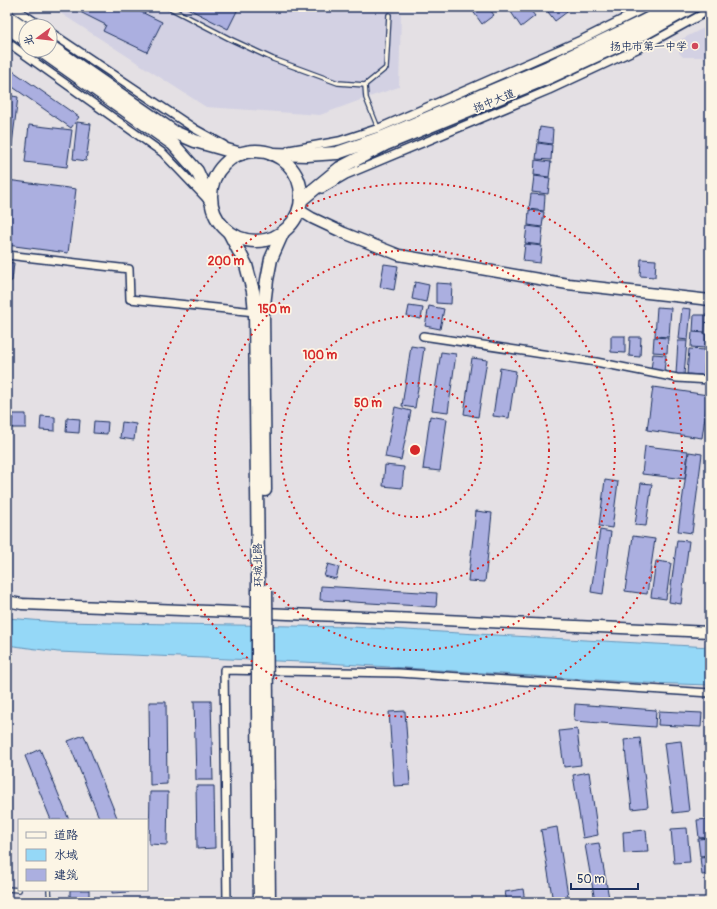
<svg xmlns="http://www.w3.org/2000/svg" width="717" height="909" viewBox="0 0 717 909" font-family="Pangolin,'LXGW WenKai TC',sans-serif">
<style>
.built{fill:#d3d1e3}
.water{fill:#95d8f7;stroke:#6494ba}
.building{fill:#abafe0;stroke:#1b2f5e}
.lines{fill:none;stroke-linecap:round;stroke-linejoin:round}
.lane-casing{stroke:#1b2f5e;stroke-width:6}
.street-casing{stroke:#1b2f5e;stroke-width:10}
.secondary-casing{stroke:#1b2f5e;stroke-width:13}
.primary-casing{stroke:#1b2f5e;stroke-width:15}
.lane{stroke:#fcf5e5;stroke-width:3.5}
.street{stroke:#fcf5e5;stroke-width:7}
.secondary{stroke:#fcf5e5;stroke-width:10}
.primary{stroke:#fcf5e5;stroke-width:12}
.primary-bridge-casing{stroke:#1b2f5e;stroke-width:15;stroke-linecap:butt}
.primary-bridge{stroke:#fcf5e5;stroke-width:12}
.ring{fill:none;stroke:#d62828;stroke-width:2;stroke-dasharray:2 4}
.poi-dot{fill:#d1495b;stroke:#fcf5e5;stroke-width:1.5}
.labels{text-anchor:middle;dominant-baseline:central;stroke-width:3.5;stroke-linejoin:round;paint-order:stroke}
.poi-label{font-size:11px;fill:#1b2f5e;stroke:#fcf5e5;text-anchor:end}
.street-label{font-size:11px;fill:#1b2f5e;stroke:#fcf5e5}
.centre{fill:#d62828;stroke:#fcf5e5;stroke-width:2}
.ring-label{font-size:12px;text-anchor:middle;font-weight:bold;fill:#d62828;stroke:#fcf5e5;stroke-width:3.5;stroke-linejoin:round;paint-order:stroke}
</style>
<rect width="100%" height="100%" fill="#e4e0e4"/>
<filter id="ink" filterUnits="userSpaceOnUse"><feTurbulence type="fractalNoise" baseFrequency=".025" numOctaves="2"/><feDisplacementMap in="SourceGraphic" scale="8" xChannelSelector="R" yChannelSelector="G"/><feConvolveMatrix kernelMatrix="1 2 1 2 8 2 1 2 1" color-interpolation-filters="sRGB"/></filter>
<g filter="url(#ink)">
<g class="built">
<polygon points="51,7 370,7 401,14 399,87 366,98 320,115 206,107"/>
<polygon points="710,25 710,59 702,57 683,57 679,53 680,40"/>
</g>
<polygon class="water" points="7,618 57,622 352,627 710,647 710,685 645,683 326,663 58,652 7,645"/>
<g class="building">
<polygon points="70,7 131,7 162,22 147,52 103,31 106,25"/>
<polygon points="185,7 239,7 228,29"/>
<polygon points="477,7 488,7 494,15 482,24 472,10"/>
<polygon points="518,7 528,7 535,16 521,27 511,12"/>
<polygon points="546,7 564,7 567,12 555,21 545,8"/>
<polygon points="7,67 79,117 71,128 7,83"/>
<polygon points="7,95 18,97 10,160 7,159"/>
<polygon points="77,122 91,124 86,161 73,159"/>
<polygon points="29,125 72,130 67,167 25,162"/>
<polygon points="540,127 553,129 552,144 538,142"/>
<polygon points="538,143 552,145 551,160 536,159"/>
<polygon points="535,160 551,162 549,177 534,175"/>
<polygon points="534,176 550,178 548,194 532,192"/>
<polygon points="7,180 76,189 68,253 7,245"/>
<polygon points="531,194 545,195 544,211 529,209"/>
<polygon points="529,210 544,212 542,227 528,225"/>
<polygon points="527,226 543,228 541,245 525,243"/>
<polygon points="525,244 542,246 540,263 523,261"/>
<polygon points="641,259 656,260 655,277 640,276"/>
<polygon points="7,262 14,263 12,281 7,281"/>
<polygon points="384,264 398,266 394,290 380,287"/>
<polygon points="415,282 429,285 426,302 412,299"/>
<polygon points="436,283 452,284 451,304 436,303"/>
<polygon points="409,306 423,308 421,319 407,316"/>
<polygon points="429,306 444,309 440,329 425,326"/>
<polygon points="657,307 671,308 669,337 655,336"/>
<polygon points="682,308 691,309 688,340 679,339"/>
<polygon points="694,315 706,315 705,332 693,331"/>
<polygon points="692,332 706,333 705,348 691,347"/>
<polygon points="611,336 625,336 625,353 611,352"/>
<polygon points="630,337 641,337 640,357 629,356"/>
<polygon points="654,337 668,338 667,353 653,352"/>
<polygon points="678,341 687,341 684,375 676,374"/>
<polygon points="411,346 424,348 415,408 402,406"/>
<polygon points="689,349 705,350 704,375 687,374"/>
<polygon points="441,352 456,354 448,412 432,410"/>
<polygon points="653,354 666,355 664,371 651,370"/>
<polygon points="472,358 487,360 478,417 464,414"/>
<polygon points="500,368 516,371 509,418 493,416"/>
<polygon points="653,387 708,395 702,438 647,430"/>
<polygon points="395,407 411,411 401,460 385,457"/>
<polygon points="13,414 26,414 26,428 12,428"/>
<polygon points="41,416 55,417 55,431 40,430"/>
<polygon points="430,416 447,419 440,471 423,469"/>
<polygon points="67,418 80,419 79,433 66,432"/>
<polygon points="94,421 108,422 107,434 93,433"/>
<polygon points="122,422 136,424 134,440 120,438"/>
<polygon points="645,446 688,451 685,479 642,474"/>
<polygon points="689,452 702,454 692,533 678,531"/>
<polygon points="385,465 404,467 402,488 383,486"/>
<polygon points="605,480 618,482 612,528 599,526"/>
<polygon points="641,483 652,484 646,526 635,525"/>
<polygon points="476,511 492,513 485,582 468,581"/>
<polygon points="600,530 611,532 603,594 591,592"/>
<polygon points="633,536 655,539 647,594 625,591"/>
<polygon points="677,540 689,541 681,604 669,602"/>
<polygon points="656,561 671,563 666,599 651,597"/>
<polygon points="328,564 339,567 336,579 324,576"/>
<polygon points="710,573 710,598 707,597"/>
<polygon points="321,586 437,593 436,607 320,600"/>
<polygon points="194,701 211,701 213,780 196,780"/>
<polygon points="149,702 166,702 167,784 150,785"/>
<polygon points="575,704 656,710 655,727 574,721"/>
<polygon points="405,711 410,785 394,786 389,712"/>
<polygon points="659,711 702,713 701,727 658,725"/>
<polygon points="577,729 581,765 564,767 559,731"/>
<polygon points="84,735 118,820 100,820 68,741"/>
<polygon points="710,735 710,759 707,736"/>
<polygon points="640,738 648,807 632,809 624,740"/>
<polygon points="681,741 689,811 673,813 664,743"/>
<polygon points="40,749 69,820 51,820 25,756"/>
<polygon points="589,772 598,835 583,838 573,775"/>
<polygon points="196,786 214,786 215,848 197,849"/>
<polygon points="150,792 168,792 167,845 149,844"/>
<polygon points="710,819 710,837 699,838 697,820"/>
<polygon points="557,827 569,902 553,902 541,830"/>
<polygon points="687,828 690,862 674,863 671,829"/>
<polygon points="646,830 648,852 624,853 623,832"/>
<polygon points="710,838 710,855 700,856 698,839"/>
<polygon points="599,843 609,898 595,901 585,845"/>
<polygon points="710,856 710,874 702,875 700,857"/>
<polygon points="523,889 525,902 507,902 505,892"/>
<rect x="70" y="890" width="19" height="12"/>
<polygon points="112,890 129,890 129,892 112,893"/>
</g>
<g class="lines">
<g class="lane-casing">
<g id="lane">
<polyline points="168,7 230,39 273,59 338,83 365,85 386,68 389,15"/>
<polyline points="9,14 9,7"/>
<polyline points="365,85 366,98 378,128"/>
<polyline points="7,889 19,890"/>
<polyline points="49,890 50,902"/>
</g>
</g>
<g class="street-casing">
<g id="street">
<polyline points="13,7 41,26"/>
<polyline points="50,32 195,129 224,145"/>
<polyline points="7,42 163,153 206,198"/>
<polyline points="289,150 339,141 379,128 583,39 647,7"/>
<polyline points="322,189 346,175 549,90 650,43 710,10"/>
<polyline points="7,255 129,269 130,299 255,312"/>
<polyline points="423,336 596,362 677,378 710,380"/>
<polyline points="227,902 224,670 399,673 710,693"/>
</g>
</g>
<g class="secondary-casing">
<g id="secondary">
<polyline points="299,210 312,218 344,233 399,255 568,284 710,300"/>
<polyline points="7,601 22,604 444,620 710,632"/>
</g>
</g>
<g class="primary-casing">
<g id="primary">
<polyline points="7,16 26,29"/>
<polyline points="7,27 26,40"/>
<polyline points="50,46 174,132 195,141 241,154"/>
<polyline points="40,50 173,144 197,171 210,200"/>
<circle cx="256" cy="196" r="45"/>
<polyline points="271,154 307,155 337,153 383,137 548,67 640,23 671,7"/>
<polyline points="301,200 340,168 386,144 550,77 645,33 692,7"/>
<polyline points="229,232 246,265 253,291 255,312 258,573"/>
<polyline points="265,490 263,313 267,280 271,259 283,232"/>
<polyline points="267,707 269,902"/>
<polyline points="258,708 260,902"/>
</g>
</g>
<use href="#lane" class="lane"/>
<use href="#street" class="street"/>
<use href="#secondary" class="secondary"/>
<use href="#primary" class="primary"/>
<g class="primary-bridge-casing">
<g id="primary-bridge">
<polyline points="258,573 258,708"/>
<polyline points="266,591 267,707"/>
</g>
</g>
<use href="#primary-bridge" class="primary-bridge"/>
</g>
</g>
<g class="ring">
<circle cx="415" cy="450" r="67"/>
<circle cx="415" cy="450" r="134"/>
<circle cx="415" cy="450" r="200"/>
<circle cx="415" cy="450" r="267"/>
</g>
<circle class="poi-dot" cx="695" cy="46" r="4"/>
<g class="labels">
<g class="poi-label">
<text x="687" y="46">扬中市第一中学</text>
</g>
<g class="street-label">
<text transform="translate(494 101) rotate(-22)">扬中大道</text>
<text transform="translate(258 565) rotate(-91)">环城北路</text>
</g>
</g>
<circle cx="415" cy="450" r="6" class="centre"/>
<g class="ring-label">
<text x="226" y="265">200 m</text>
<text x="274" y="313">150 m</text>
<text x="320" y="359">100 m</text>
<text x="368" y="407">50 m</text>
</g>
<rect width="717" height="909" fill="none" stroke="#fcf5e5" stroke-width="24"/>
<rect x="12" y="12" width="693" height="885" fill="none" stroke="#1b2f5e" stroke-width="1.5" filter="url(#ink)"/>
<rect x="18" y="819" width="130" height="72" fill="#fcf5e5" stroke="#a2a6af"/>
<rect x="26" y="832" width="20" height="6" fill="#fcf5e5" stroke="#a2a6af"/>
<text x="54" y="839" font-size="12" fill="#1b2f5e">道路</text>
<rect x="26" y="849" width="20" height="12" fill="#95d8f7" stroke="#a2a6af"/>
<text x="54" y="859" font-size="12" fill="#1b2f5e">水域</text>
<rect x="26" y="869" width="20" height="12" fill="#abafe0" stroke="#a2a6af"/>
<text x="54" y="879" font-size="12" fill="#1b2f5e">建筑</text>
<g transform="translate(38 38) rotate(255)"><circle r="19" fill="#fcf5e5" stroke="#a2a6af"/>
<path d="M0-3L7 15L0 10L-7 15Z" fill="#d1495b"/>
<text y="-6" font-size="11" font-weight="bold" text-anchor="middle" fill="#1b2f5e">北</text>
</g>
<path d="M571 883v6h67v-6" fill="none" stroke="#1b2f5e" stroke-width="2"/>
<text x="577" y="883" font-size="12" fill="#1b2f5e" stroke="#fcf5e5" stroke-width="3" paint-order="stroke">50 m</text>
</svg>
